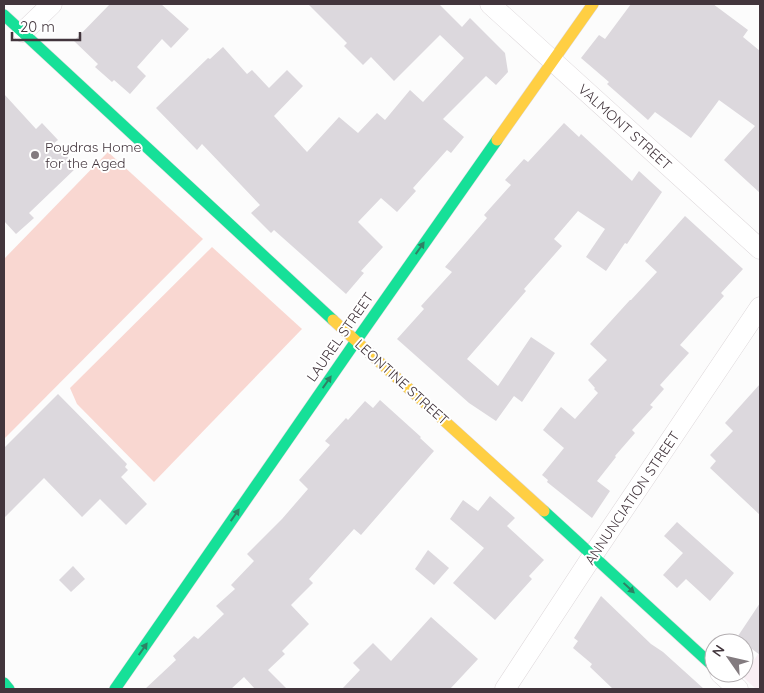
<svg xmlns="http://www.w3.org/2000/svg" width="764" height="693" viewBox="0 0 764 693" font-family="Quicksand,sans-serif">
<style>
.built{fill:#f9eff4}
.green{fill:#f9d7d1}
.building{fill:#dcd8dd}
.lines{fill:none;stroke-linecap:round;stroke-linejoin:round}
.street-casing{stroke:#ddd7da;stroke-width:21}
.fast-casing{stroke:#ddd7da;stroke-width:12}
.slow-casing{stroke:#ddd7da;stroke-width:12}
.street{stroke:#fff;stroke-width:20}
.fast{stroke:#16e098;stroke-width:11}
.slow{stroke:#ffcf43;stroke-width:11}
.oneway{fill:#2e8265}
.poi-dot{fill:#837b7f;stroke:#fff;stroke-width:2}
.labels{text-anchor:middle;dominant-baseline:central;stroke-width:4;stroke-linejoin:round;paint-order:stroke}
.street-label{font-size:14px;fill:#42353c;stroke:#fff}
.poi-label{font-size:14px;fill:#42353c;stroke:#fff;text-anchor:start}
</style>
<rect width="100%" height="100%" fill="#fcfcfc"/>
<polygon class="built" points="760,651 760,689 756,689 743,677"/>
<g class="green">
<polygon points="108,152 203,239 4,439 4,259"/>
<polygon points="212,247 302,329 154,482 77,404 70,388"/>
</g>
<g class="building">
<polygon points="110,4 161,4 189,29 171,48 162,39 137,67 146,76 130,94 114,80 112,82 95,67 98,64 74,41"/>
<polygon points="308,4 439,4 462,27 470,18 505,53 508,72 496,85 486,76 443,119 464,137 451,153 447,150 413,188 416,191 397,212 381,198 358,222 383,247 361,271 364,273 346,294 274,230 271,233 251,213 260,205 202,144 197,150 156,108 208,58 210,59 223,47 247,74 252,70 269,88 287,70 303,86 274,116 307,152 339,117 358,133 377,113 385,120 410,90 423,102 464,58 440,35 394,81 371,57 363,65 344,46 347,43"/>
<polygon points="631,4 713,4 748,30 743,37 760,51 760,193 724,160 755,126 719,100 691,138 655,112 648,120 607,84 609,82 581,58 599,35 605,39"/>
<polygon points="4,94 36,129 42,123 58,140 54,143 77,167 29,213 34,218 16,234 4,221"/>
<polygon points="564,123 579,137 581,134 632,181 639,171 662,192 627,244 625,243 606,271 586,257 605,229 578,211 554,239 562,246 524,289 526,291 467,359 498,386 531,337 555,353 522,402 514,396 496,421 469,403 397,339 424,309 421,306 452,272 445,267 487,218 484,215 511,185 505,180 524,159 528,162"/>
<polygon points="685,216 743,269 721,293 724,296 680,345 689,353 660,385 664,389 650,405 653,407 632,430 635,433 615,456 616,457 597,481 610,491 592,518 547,482 548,480 542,475 564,448 543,430 561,407 575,419 598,393 594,389 595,388 588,380 607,360 590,344 630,300 631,300 657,272 645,261"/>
<polygon points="760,384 760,515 710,468 716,461 710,455 733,431 725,423"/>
<polygon points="58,394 127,464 125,467 128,470 121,477 147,504 126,525 100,499 82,517 44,478 4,518 4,448"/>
<polygon points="380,400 421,437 420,438 434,451 361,535 354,529 309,579 313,583 291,605 309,624 282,651 285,654 268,670 287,689 255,689 244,677 231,689 145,689 176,660 173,656 194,636 198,639 224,614 216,606 235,589 231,585 254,561 247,554 282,519 308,489 299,480 330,445 325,441 346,418 348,420 365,401 373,408"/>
<polygon points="490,496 515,518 507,526 544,560 529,576 532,579 495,620 453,583 484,548 450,519 463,500 478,511"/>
<polygon points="677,522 734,573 710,601 686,579 677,588 663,575 683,553 664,536"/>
<polygon points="428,550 449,568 434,585 415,569"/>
<polygon points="73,566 85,579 71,592 59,580"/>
<polygon points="601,596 651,644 663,652 704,689 613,689 590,667 592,664 573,648 578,641 574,638"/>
<polygon points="760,603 760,655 744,643 736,639"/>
<polygon points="431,617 478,659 450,689 342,689 360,670 353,663 373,643 391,661"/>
</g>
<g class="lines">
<g class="street-casing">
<g id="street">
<polyline points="490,4 760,249"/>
<polyline points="23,32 52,4"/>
<polyline points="720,673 738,689"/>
<polyline points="505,689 593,555 760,307"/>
</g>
</g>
<g class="fast-casing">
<g id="fast">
<polyline points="4,15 333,320"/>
<polyline points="544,511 714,667"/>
<polyline points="4,683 9,689"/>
<polyline points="115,689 356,341 497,140"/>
</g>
</g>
<g class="slow-casing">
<g id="slow">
<polyline points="497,140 593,4"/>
<polyline points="333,320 544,511"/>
</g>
</g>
<use href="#street" class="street"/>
<use href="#fast" class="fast"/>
<use href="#slow" class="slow"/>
</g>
<defs><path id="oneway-solid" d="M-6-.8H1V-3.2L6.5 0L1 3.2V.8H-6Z" transform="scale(1.25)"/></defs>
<g class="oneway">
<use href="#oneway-solid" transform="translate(420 248) rotate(-55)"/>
<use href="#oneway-solid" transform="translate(327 382) rotate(-55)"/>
<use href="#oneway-solid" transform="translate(235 515) rotate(-55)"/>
<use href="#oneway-solid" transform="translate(629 588) rotate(43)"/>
<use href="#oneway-solid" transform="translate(143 649) rotate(-55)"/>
</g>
<circle class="poi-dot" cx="35" cy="155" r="5"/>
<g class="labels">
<g class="street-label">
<text transform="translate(625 127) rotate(42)">VALMONT STREET</text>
<text transform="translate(340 337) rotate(-55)">LAUREL STREET</text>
<text transform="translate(402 382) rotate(42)">LEONTINE STREET</text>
<text transform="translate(632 498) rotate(-56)">ANNUNCIATION STREET</text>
</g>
<g class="poi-label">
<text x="45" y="147">Poydras Home<tspan x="45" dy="16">for the Aged</tspan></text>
</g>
</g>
<rect width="764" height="693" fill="none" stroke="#42353c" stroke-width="10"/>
<g transform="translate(729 658) rotate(304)"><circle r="24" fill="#ffffff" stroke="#b3aeb1"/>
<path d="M0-4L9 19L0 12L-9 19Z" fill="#837b7f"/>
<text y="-8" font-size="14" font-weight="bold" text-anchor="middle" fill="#42353c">N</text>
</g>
<path d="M12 32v8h68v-8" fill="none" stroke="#42353c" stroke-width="2.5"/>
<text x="20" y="32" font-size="15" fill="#42353c" stroke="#ffffff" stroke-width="4" paint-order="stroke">20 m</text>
</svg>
